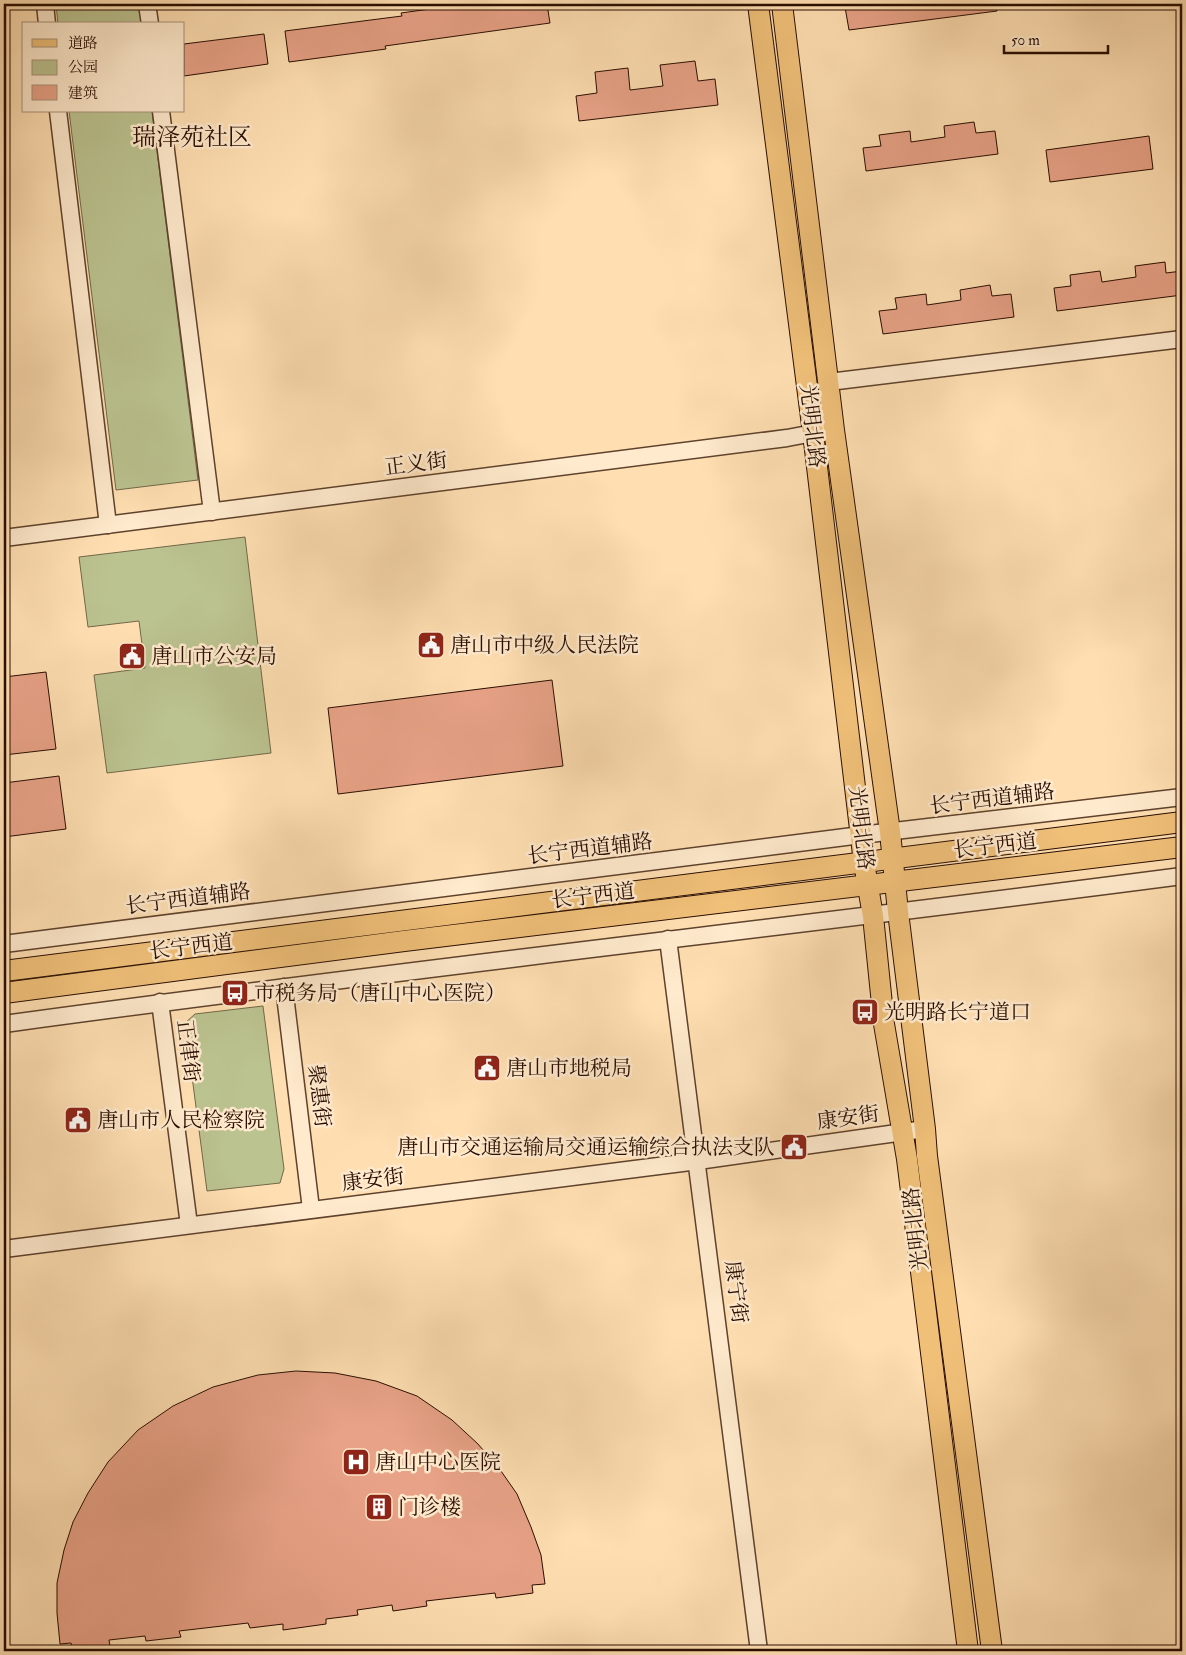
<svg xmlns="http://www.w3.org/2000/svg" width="1186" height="1655" viewBox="0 0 1186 1655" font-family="'IM FELL Double Pica','Noto Serif SC',serif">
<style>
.green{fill:#bbc390;stroke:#726848}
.building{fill:#e8a287;stroke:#290d00}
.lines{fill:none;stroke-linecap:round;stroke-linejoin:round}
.minor-casing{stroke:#5e422c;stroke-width:19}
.major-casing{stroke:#290d00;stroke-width:22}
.minor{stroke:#ffeacd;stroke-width:16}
.major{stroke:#f0c079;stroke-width:20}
.labels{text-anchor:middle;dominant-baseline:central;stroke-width:5;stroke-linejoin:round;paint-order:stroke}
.street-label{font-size:21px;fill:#290d00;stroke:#ffeacd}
.poi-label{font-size:21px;fill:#290d00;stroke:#ffeacd;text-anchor:start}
.quarter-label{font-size:24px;fill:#290d00;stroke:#ffeacd}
</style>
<rect width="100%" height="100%" fill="#ffdfb2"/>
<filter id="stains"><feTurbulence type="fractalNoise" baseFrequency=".004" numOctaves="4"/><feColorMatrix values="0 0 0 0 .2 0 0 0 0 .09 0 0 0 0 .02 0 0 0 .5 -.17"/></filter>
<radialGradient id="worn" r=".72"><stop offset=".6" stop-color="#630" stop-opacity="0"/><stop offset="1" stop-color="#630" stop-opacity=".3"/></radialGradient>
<g class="green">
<polygon points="56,4 139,4 141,24 58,24"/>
<polygon points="69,111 152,111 198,480 116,490"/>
<polygon points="245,537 271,753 107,773 94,675 145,668 139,621 88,627 79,557"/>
<polygon points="263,1006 284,1169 280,1183 207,1191 185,1023 195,1014"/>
</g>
<g class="building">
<polygon points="466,4 547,4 550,23 385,46 386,49 289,62 285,31 402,16 401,13"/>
<polygon points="863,4 997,4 997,11 849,30 845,7"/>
<polygon points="264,34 268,64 184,76 184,44"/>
<polygon points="695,61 698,81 715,79 718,105 579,121 576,96 597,93 595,72 628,68 630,90 663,86 660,65"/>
<polygon points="974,122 976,133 995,131 998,154 866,171 863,148 881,146 879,135 910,131 911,142 945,137 944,126"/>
<polygon points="1149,136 1153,169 1050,182 1046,150"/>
<polygon points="1165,262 1166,273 1182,271 1182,295 1057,311 1054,288 1071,286 1070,275 1100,271 1102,282 1136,277 1135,266"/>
<polygon points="990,285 992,296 1011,294 1014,317 883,334 879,311 897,309 895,298 926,294 927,305 961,300 960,290"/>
<polygon points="46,672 56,749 4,755 4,677"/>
<polygon points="552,680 563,766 338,794 328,708"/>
<polygon points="59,776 66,829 4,837 4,783"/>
<polygon points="296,1371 335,1373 376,1381 417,1396 452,1420 478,1444 501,1471 517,1494 531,1527 541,1555 545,1584 532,1585 533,1593 496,1598 495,1593 426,1601 427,1606 393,1611 392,1605 357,1610 358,1615 326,1619 326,1624 283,1630 283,1624 250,1628 248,1623 179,1631 181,1637 146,1641 145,1636 109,1640 110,1646 73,1650 71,1643 60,1644 57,1613 57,1583 64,1550 73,1522 88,1493 108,1462 138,1430 173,1406 213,1387 258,1375"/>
</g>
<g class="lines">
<g class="minor-casing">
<g id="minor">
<polyline points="45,4 47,24"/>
<polyline points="147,4 150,24"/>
<polyline points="58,111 108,525"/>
<polyline points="161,111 212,512"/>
<polyline points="829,382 1182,339"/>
<polyline points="4,538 787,438 824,431"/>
<polyline points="668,939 759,1651"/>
<polyline points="4,944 861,835 1182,797"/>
<polyline points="284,987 311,1209"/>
<polyline points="160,1002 189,1225"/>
<path d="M4,1024C396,970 790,927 1182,876"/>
<polyline points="4,1249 698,1161 925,1129"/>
</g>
</g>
<g class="major-casing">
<g id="major">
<polyline points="758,4 813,433 864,863 873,916 884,1024 907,1159 968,1651"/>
<polyline points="782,4 834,430 890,832 898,912 925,1129 927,1156 992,1651"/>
<polyline points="4,971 1182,822"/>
<polyline points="4,993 404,941 1182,847"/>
</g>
</g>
<use href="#minor" class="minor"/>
<use href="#major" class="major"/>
</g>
<defs>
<g id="civic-square" transform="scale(1.4375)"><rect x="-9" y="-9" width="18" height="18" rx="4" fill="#8f2418" stroke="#ffeacd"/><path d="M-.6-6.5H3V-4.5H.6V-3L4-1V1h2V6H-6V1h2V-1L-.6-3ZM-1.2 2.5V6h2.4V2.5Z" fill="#fff"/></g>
<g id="bus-square" transform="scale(1.4375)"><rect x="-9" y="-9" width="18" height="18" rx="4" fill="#8f2418" stroke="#ffeacd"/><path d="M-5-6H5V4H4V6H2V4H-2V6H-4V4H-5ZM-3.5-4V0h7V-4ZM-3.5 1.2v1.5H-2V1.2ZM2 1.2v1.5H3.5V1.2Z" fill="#fff"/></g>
<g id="hospital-square" transform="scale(1.4375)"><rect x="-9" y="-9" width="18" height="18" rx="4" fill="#8f2418" stroke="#ffeacd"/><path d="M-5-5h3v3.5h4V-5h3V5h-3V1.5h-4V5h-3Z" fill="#fff"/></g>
<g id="building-square" transform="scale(1.4375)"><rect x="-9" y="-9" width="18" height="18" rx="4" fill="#8f2418" stroke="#ffeacd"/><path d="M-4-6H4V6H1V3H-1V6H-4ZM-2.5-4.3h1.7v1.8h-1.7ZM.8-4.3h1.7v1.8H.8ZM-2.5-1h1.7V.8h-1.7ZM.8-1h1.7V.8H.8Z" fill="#fff"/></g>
</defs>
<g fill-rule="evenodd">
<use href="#civic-square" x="431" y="645"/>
<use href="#civic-square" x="132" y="656"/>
<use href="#bus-square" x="235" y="993"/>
<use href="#bus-square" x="865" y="1012"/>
<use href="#civic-square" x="487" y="1068"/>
<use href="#civic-square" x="78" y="1120"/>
<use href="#civic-square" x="794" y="1147"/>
<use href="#hospital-square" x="356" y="1462"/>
<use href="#building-square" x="379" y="1507"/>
</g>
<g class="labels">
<g class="street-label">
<text transform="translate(812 426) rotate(83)">光明北路</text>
<text transform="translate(416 464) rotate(-7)">正义街</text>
<text transform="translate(992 799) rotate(-7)">长宁西道辅路</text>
<text transform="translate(861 828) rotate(83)">光明北路</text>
<text transform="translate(995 846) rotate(-7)">长宁西道</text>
<text transform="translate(590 849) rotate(-7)">长宁西道辅路</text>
<text transform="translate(593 896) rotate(-7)">长宁西道</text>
<text transform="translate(188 899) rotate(-7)">长宁西道辅路</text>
<text transform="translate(191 947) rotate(-7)">长宁西道</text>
<text transform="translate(188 1051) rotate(83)">正律街</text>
<text transform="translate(319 1096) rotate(83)">聚惠街</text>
<text transform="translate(848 1118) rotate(-8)">康安街</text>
<text transform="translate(373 1180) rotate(-7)">康安街</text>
<text transform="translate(916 1229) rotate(-97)">光明北路</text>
<text transform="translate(736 1292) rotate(83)">康宁街</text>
</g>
<g class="poi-label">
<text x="450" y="645">唐山市中级人民法院</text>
<text x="151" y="656">唐山市公安局</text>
<text x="254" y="993">市税务局（唐山中心医院）</text>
<text x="884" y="1012">光明路长宁道口</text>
<text x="506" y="1068">唐山市地税局</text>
<text x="97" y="1120">唐山市人民检察院</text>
<text x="775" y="1147" text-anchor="end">唐山市交通运输局交通运输综合执法支队</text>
<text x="375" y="1462">唐山中心医院</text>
<text x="398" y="1507">门诊楼</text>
</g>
<g class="quarter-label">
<text x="192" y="137">瑞泽苑社区</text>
</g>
</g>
<rect width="1186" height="1655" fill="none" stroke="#ffdfb2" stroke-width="20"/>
<rect x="5" y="5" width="1176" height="1645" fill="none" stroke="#290d00" stroke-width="2.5"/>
<rect x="10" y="10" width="1166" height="1635" fill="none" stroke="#290d00"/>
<rect x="22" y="22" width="162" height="90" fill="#ffeacd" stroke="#a9927b"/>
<rect x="32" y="39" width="25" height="8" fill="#f0c079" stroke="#a9927b"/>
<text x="68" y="48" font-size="15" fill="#290d00">道路</text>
<rect x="32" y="60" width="25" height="15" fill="#bbc390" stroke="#a9927b"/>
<text x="68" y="72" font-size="15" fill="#290d00">公园</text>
<rect x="32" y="85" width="25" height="15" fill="#e8a287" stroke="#a9927b"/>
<text x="68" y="98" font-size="15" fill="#290d00">建筑</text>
<path d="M1004 45v8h104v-8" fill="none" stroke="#290d00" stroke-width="2.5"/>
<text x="1011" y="45" font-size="15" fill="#290d00" stroke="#ffeacd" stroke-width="4" paint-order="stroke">50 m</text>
<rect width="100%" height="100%" filter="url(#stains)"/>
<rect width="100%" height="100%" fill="url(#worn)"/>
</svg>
